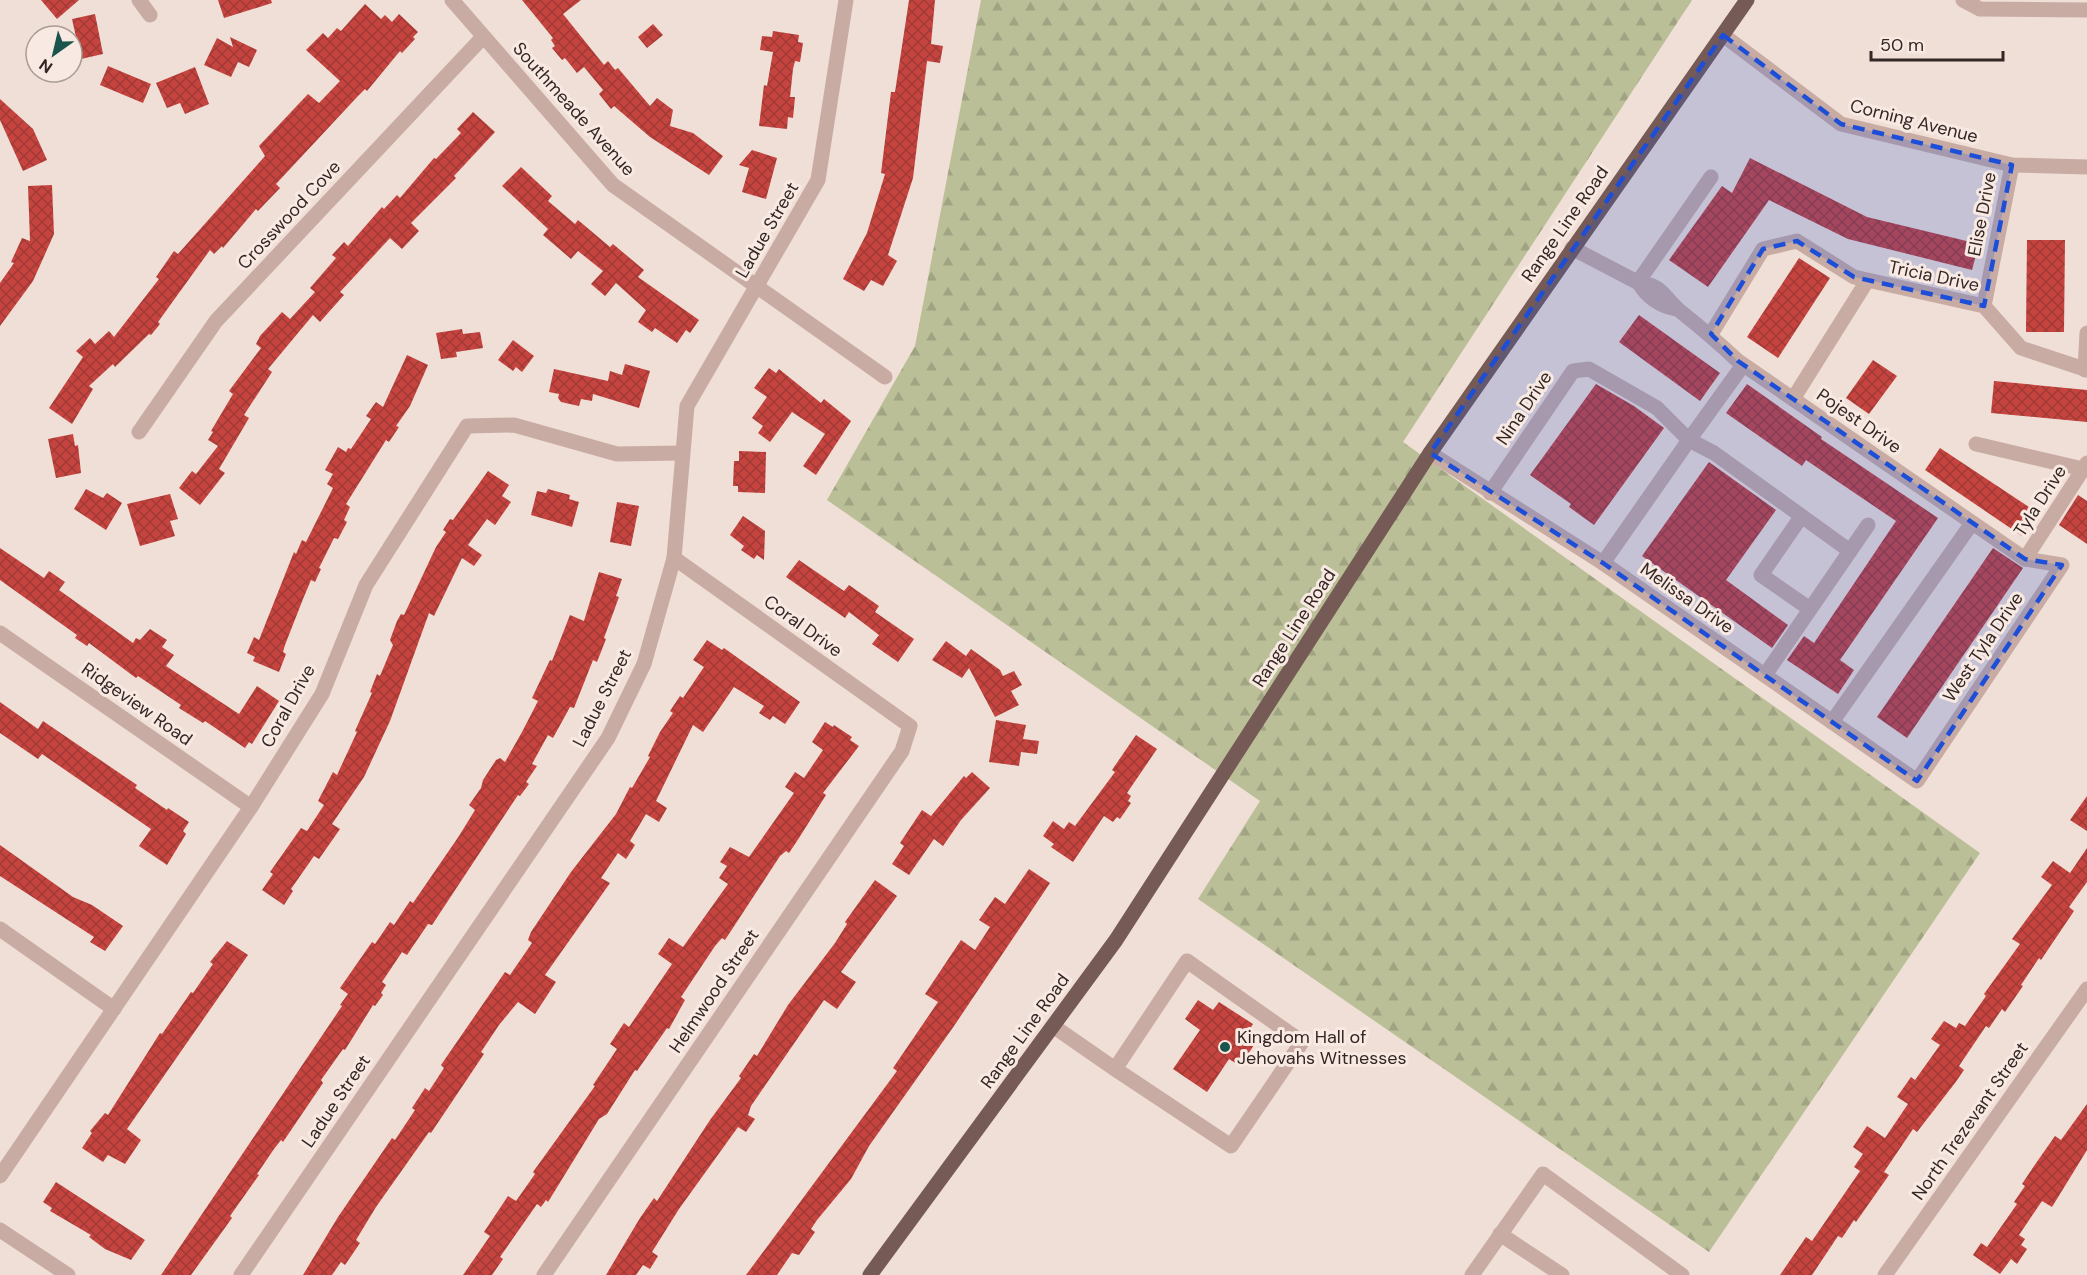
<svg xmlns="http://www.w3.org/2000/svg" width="2087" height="1275" viewBox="0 0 2087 1275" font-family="'DM Sans',sans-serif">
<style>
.forest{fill:url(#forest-firs)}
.building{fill:url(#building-cross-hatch)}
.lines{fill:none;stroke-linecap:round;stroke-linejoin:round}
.minor{stroke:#c8aca3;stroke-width:15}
.major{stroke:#755a56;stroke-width:15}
.marked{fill:#1d4ed8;fill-opacity:0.2;stroke:#1d4ed8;stroke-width:4.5;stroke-dasharray:12 8;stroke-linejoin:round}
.poi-dot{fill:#1b544c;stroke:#f8eae2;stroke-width:2}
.labels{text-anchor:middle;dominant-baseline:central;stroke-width:6;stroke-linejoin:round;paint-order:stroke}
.street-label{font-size:18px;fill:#332625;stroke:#f8eae2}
.poi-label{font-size:18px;fill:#332625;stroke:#f8eae2;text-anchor:start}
</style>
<defs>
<pattern id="forest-firs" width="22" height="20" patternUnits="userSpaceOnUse" patternTransform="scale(1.5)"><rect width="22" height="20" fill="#babf97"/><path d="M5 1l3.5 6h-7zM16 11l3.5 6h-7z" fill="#a0a482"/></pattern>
<pattern id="building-cross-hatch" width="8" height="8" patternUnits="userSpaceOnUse" patternTransform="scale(1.5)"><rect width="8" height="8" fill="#c6443f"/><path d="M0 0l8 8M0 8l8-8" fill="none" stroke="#a13935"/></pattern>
</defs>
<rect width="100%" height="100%" fill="#f0dfd6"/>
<polygon class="forest" points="981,0 1692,0 1403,442 1980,853 1709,1252 1198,899 1260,801 827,500 915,346"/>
<g class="building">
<polygon points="41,0 79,0 57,19"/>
<polygon points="218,0 271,0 272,3 224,18"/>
<polygon points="522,0 581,0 563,14 604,65 608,61 615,70 618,68 650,106 657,98 673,110 670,126 693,133 723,156 709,175 650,137 614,106 611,109 599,94 603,90 584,67 577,73 565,58 562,60 552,48 555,46 551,40 553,38"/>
<polygon points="909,0 935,0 931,44 943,46 940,63 927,61 913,178 888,255 897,261 883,286 871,280 864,291 843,279 867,233 885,174 881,173 891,92 895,92"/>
<polygon points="365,4 381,19 385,15 392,22 399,14 418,32 413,37 415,39 402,53 400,51 367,91 365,89 358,96 276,184 280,188 258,211 256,209 223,248 222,246 214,254 210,250 158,322 160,324 151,335 149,334 115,367 113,364 89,386 93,389 72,424 49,408 83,357 76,351 90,338 95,344 109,331 114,337 159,279 156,277 174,251 178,254 265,156 259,146 308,94 319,103 340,81 306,50 323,33 328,38 337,28 341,31"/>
<polygon points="95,14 103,54 81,59 72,19"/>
<polygon points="653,24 663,35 647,48 638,37"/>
<polygon points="773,31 799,35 798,42 803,43 800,62 795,61 793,69 790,97 795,97 793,118 788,117 787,129 759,126 764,85 767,86 773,52 760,50 762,36 772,37"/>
<polygon points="230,37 257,50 249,67 238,62 231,77 204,65 217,38 233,47"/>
<polygon points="108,66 151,84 143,103 100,85"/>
<polygon points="195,67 209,104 185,114 180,103 167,108 156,83"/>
<polygon points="0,99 33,129 47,160 23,171 0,120"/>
<polygon points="473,112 495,132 454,176 456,178 411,223 419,231 402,249 390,238 340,292 344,295 320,322 313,315 268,369 272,372 244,415 249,418 219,469 225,473 200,505 179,488 192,471 196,474 218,446 208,440 213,432 211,431 233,394 229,391 261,348 256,344 260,336 282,312 290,319 315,292 310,288 336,258 332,255 344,242 348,246 382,207 384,209 397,195 400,198 434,158 436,159 461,133 457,129"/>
<polygon points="752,150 777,158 766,199 742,192 749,168 739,165"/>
<polygon points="1750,158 1867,217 1979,244 1972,270 1848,239 1769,200 1708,287 1669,260 1722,186 1732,193"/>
<polygon points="521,167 552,196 548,201 575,224 578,220 610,247 613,244 644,270 638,277 699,320 690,333 686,330 677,343 655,328 652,332 638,322 646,310 616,283 605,296 591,284 603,271 578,251 571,259 543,235 548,229 502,186"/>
<polygon points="52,185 54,234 33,281 0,326 0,283 14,263 11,262 22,238 30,241 28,186"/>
<polygon points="2027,240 2065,240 2064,332 2026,332"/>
<polygon points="1799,258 1830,278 1778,358 1747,337"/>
<polygon points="1639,315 1720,373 1700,401 1619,342"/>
<polygon points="462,329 463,334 480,332 483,348 456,352 457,357 441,359 436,333"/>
<polygon points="513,340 534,356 522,372 516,367 513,371 498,360"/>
<polygon points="407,355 428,365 410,406 396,426 399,427 389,442 386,440 346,504 350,507 344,520 347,522 338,539 334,538 319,568 321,569 315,582 311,580 303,599 285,645 283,652 286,654 279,672 253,661 255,657 247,653 254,637 259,640 294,552 296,554 302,540 306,542 333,488 327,484 333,474 325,470 338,447 346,452 348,448 351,449 371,419 366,416 376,402 383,407"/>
<polygon points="1873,360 1897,376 1869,414 1846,398"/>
<polygon points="625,364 650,371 639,408 593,394 592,401 581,399 579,406 561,402 558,398 559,394 549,392 554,369 608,381 610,371 622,375"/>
<polygon points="769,368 776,373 779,369 821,403 824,399 851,421 816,475 803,466 825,434 792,412 770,442 758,433 763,426 752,418 767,397 754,388"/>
<polygon points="1994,381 2087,390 2087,422 1991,413"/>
<polygon points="1596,384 1634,406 1664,428 1594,525 1569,507 1571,504 1530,475"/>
<polygon points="1747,384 1822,437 1821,439 1938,518 1840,660 1854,670 1838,694 1787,660 1804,636 1814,643 1896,521 1806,460 1802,466 1726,413"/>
<polygon points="73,434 75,446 78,445 81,473 56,478 48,439"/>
<polygon points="1940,448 2038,513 2022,536 1925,470"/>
<polygon points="739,451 766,452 765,493 738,492 738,486 733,486 734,461 739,461"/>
<polygon points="1709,462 1776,510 1726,580 1788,625 1772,648 1642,556"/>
<polygon points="488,471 509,485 502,496 511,502 495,525 487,519 468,545 482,555 474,566 462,558 434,616 429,613 390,721 364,777 332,824 340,829 319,859 314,856 291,889 293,891 284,905 262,890 273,874 270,872 301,828 307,831 324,805 318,801 333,772 337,775 357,732 355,731 372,693 370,692 377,674 380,676 393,645 390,640 397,621 401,614 404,615 436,547 446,532 443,530 450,519 453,520"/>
<polygon points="86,489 103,498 107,493 122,503 106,530 74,509"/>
<polygon points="548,489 570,495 569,499 579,502 572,527 531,515 537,491 546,493"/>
<polygon points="170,494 178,519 170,521 175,536 140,546 127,504"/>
<polygon points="2078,495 2087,501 2087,544 2059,525"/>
<polygon points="617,502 639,506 631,546 610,542"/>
<polygon points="743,516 765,531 764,560 757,555 754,559 741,550 744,546 730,535"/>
<polygon points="0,548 44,578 49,571 65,582 59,590 133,643 136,638 140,640 150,629 167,640 162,647 174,655 166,666 239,714 257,686 279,701 252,744 249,742 245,748 205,721 203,723 179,708 181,705 138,676 136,678 89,643 87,646 75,638 77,635 0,580"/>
<polygon points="1993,548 2023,568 1907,738 1877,717"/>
<polygon points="799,560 844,591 849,585 879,606 875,612 914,639 898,662 872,644 879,635 849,612 845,618 786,577"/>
<polygon points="599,572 622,579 616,596 619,597 604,638 606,639 597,662 593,660 574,708 570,707 553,738 548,735 532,764 537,766 526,782 529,784 520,796 518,795 432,925 428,924 407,955 402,952 382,982 386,985 381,993 383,995 375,1006 373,1005 345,1050 343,1049 321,1080 323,1083 283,1142 281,1140 274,1149 257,1174 259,1175 230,1216 232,1218 191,1275 161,1275 342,1006 340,1005 348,994 340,988 372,942 375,944 390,922 394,925 410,901 413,903 459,836 475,810 469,805 481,788 483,780 496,760 500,758 505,762 522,732 538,701 532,698 550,660 552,661 570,615 584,621"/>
<polygon points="707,640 722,650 724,648 800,702 785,724 773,716 770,720 759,713 764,706 734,687 703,732 693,725 656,801 667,808 659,822 646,814 630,841 635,845 626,859 618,853 601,878 610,883 545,975 556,982 535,1014 518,1002 499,1025 481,1052 484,1054 431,1133 429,1132 376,1207 356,1240 360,1243 345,1265 341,1262 332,1275 303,1275 338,1217 392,1138 395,1140 415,1110 412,1108 425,1088 429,1091 444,1068 441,1065 505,972 510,975 532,943 528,940 531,932 571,872 616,814 630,787 632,788 650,757 648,756 660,732 673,713 670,711 680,696 683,698 704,667 693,660"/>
<polygon points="946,641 966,656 971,649 1000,670 1003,676 1014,671 1022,685 1011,691 1019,705 995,717 969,668 962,678 932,660"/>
<polygon points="0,702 38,729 43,721 137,785 135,788 167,810 168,808 189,822 183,831 186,834 167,865 139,846 151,829 42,754 38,759 0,733"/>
<polygon points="996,720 1026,725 1023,739 1039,741 1037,754 1021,752 1019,766 989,762"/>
<polygon points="825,722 833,727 834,725 852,737 850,740 859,746 823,793 826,795 799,838 789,853 786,851 780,856 725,940 722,938 715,946 681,997 685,1000 669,1029 667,1028 637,1071 635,1070 607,1114 599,1119 548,1202 546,1200 541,1207 537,1204 500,1257 503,1259 492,1275 463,1275 490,1236 484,1232 508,1196 516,1201 535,1174 533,1172 595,1086 593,1085 617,1049 610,1044 624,1023 629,1027 672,964 658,954 669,938 683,947 728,884 719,878 727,866 720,862 730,847 749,857 794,793 785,787 795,772 804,778 823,750 812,742"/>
<polygon points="1136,735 1157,749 1127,793 1131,796 1128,801 1131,803 1120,819 1117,817 1113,822 1104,816 1073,862 1051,847 1054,844 1043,836 1053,821 1064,829 1069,822 1075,826 1115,772 1112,770"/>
<polygon points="972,772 990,788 961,820 943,846 934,839 909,875 892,864 904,846 900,843 922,810 931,816 964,776 966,778"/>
<polygon points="2087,796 2087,831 2070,820"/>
<polygon points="0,845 73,897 92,905 123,926 105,951 90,942 94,937 0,876"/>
<polygon points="2087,848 2087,882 2069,907 2074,911 2041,960 2039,958 2021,985 2023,986 2005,1012 2002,1009 1989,1028 1986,1026 1959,1066 1964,1070 1955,1083 1917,1132 1913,1129 1884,1172 1889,1175 1856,1222 1854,1220 1842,1238 1838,1236 1812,1275 1780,1275 1806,1237 1812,1241 1860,1171 1854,1167 1863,1154 1853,1147 1867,1126 1885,1138 1908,1104 1897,1097 1911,1077 1915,1080 1940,1045 1931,1039 1944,1021 1956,1028 1959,1023 1965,1026 1986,996 1984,994 2020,944 2012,939 2052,885 2041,877 2053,861 2070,873"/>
<polygon points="1029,869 1050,883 954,1026 869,1146 851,1179 817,1220 811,1229 815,1232 799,1255 792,1253 777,1275 746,1275 897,1071 893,1068 938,1002 925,994 961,940 975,950 990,927 979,920 995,897 1005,904"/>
<polygon points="875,880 897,896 841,972 856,982 837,1009 824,1000 751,1106 748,1115 755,1119 746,1132 738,1127 679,1209 652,1252 658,1256 650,1269 643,1265 636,1275 606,1275 640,1218 654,1198 657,1201 710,1120 741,1078 739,1076 754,1054 757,1056 788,1005 835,943 847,924 845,922"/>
<polygon points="227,941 248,955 127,1129 141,1140 125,1164 108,1155 103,1162 82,1148 92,1133 90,1131 105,1113 108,1115 160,1033 162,1034 191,992 193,993 213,964 210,962"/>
<polygon points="1198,1000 1213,1010 1219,1002 1253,1024 1248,1032 1258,1039 1240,1066 1229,1059 1207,1092 1173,1069 1200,1030 1185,1019"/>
<polygon points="2087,1104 2087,1150 2052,1207 2042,1201 2019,1235 2025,1239 2021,1245 2027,1249 2017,1264 2011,1259 2000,1274 1973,1255 1981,1243 1987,1247 2017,1204 2014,1202 2025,1186 2022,1184 2034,1166 2055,1136 2061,1140"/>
<polygon points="56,1182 145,1240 131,1260 105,1249 89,1237 91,1235 50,1211 52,1208 43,1202"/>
</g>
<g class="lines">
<g class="minor">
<polyline points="139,0 150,15"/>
<polyline points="452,0 613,185 885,377"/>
<polyline points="1963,0 1980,9 2087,10"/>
<polyline points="1723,35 1841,124 2012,165 2087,167"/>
<polyline points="1638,282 1711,177"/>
<path d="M1639,283C1647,297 1660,306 1677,309"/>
<polyline points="1984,306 2012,165"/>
<polyline points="1711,334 1763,249 1797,241 1854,277 1984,306 2021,348 2087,370"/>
<polyline points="1743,365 1689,440 1714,453 1850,551"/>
<polyline points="2085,370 2087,333"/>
<polyline points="1793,399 1867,281"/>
<polyline points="139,432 216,321 483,37"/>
<polyline points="1976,444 2087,470"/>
<path d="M1430,453L1603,563L1917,781L2062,565L2025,559L1738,361C1719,343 1700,327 1680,311C1665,299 1662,284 1639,283L1572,248"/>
<polyline points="1490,493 1573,371 1589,369 1657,408 1689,440 1603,563"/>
<polyline points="1801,517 1761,575 1810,609"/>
<polyline points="2025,559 2087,463"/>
<polyline points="0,633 251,807"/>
<polyline points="1765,675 1868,525"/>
<polyline points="1832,722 1972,523"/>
<polyline points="0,929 114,1009"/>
<polyline points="1053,1026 1115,1069 1231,1146 1302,1042 1187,961 1115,1069"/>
<polyline points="0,1176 251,807 322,694 366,585 467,426 514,425 617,454 682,453"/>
<polyline points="0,1230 68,1275"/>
<polyline points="1500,1234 1562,1275"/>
<polyline points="241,1275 608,738 644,664 674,558 687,406 818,180 846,0"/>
<polyline points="544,1275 902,751 910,726 674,558"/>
<polyline points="1472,1275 1543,1174 1682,1275"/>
<polyline points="1885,1275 2087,989"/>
</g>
<polyline class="major" points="870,1275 1116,940 1430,453 1747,0"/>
</g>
<path class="marked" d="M1723,35L1841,124L2012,165L1984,306L1854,277L1797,241L1763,249L1711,334L1738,361L2025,559L2062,565L1917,781L1603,563L1430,453Z"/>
<circle class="poi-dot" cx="1225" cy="1047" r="6"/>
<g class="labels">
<g class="street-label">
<text transform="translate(574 109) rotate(48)">Southmeade Avenue</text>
<text transform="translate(1914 121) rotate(14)">Corning Avenue</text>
<text transform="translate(1982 214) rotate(-79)">Elise Drive</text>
<text transform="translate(289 215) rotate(-47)">Crosswood Cove</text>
<text transform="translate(1565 224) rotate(-55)">Range Line Road</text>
<text transform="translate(767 230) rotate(-60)">Ladue Street</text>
<text transform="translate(1934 276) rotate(12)">Tricia Drive</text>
<text transform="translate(1524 408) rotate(-56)">Nina Drive</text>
<text transform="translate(1859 421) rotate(35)">Pojest Drive</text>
<text transform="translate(2040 501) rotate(-57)">Tyla Drive</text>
<text transform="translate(1687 598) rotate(35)">Melissa Drive</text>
<text transform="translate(803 626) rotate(36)">Coral Drive</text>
<text transform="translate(1294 628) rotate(-57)">Range Line Road</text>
<text transform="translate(1983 647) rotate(-56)">West Tyla Drive</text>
<text transform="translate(602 698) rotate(-63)">Ladue Street</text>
<text transform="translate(137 704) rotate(35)">Ridgeview Road</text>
<text transform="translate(288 706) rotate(-61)">Coral Drive</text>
<text transform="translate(714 991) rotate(-56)">Helmwood Street</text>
<text transform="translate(1025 1031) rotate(-54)">Range Line Road</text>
<text transform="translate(336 1101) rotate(-56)">Ladue Street</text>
<text transform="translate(1970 1121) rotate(-55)">North Trezevant Street</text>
</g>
<g class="poi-label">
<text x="1237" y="1037">Kingdom Hall of<tspan x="1237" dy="21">Jehovahs Witnesses</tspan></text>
</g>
</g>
<g transform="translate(54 54) rotate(214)"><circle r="28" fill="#f8eae2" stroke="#a99c96" stroke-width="1.5"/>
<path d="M0-4.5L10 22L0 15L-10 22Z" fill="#1b544c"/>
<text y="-9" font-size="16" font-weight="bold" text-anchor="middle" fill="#332625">N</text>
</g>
<path d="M1871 51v9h132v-9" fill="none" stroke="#332625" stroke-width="3"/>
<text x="1880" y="51" font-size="18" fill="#332625" stroke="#f8eae2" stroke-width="4.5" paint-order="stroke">50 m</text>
</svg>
